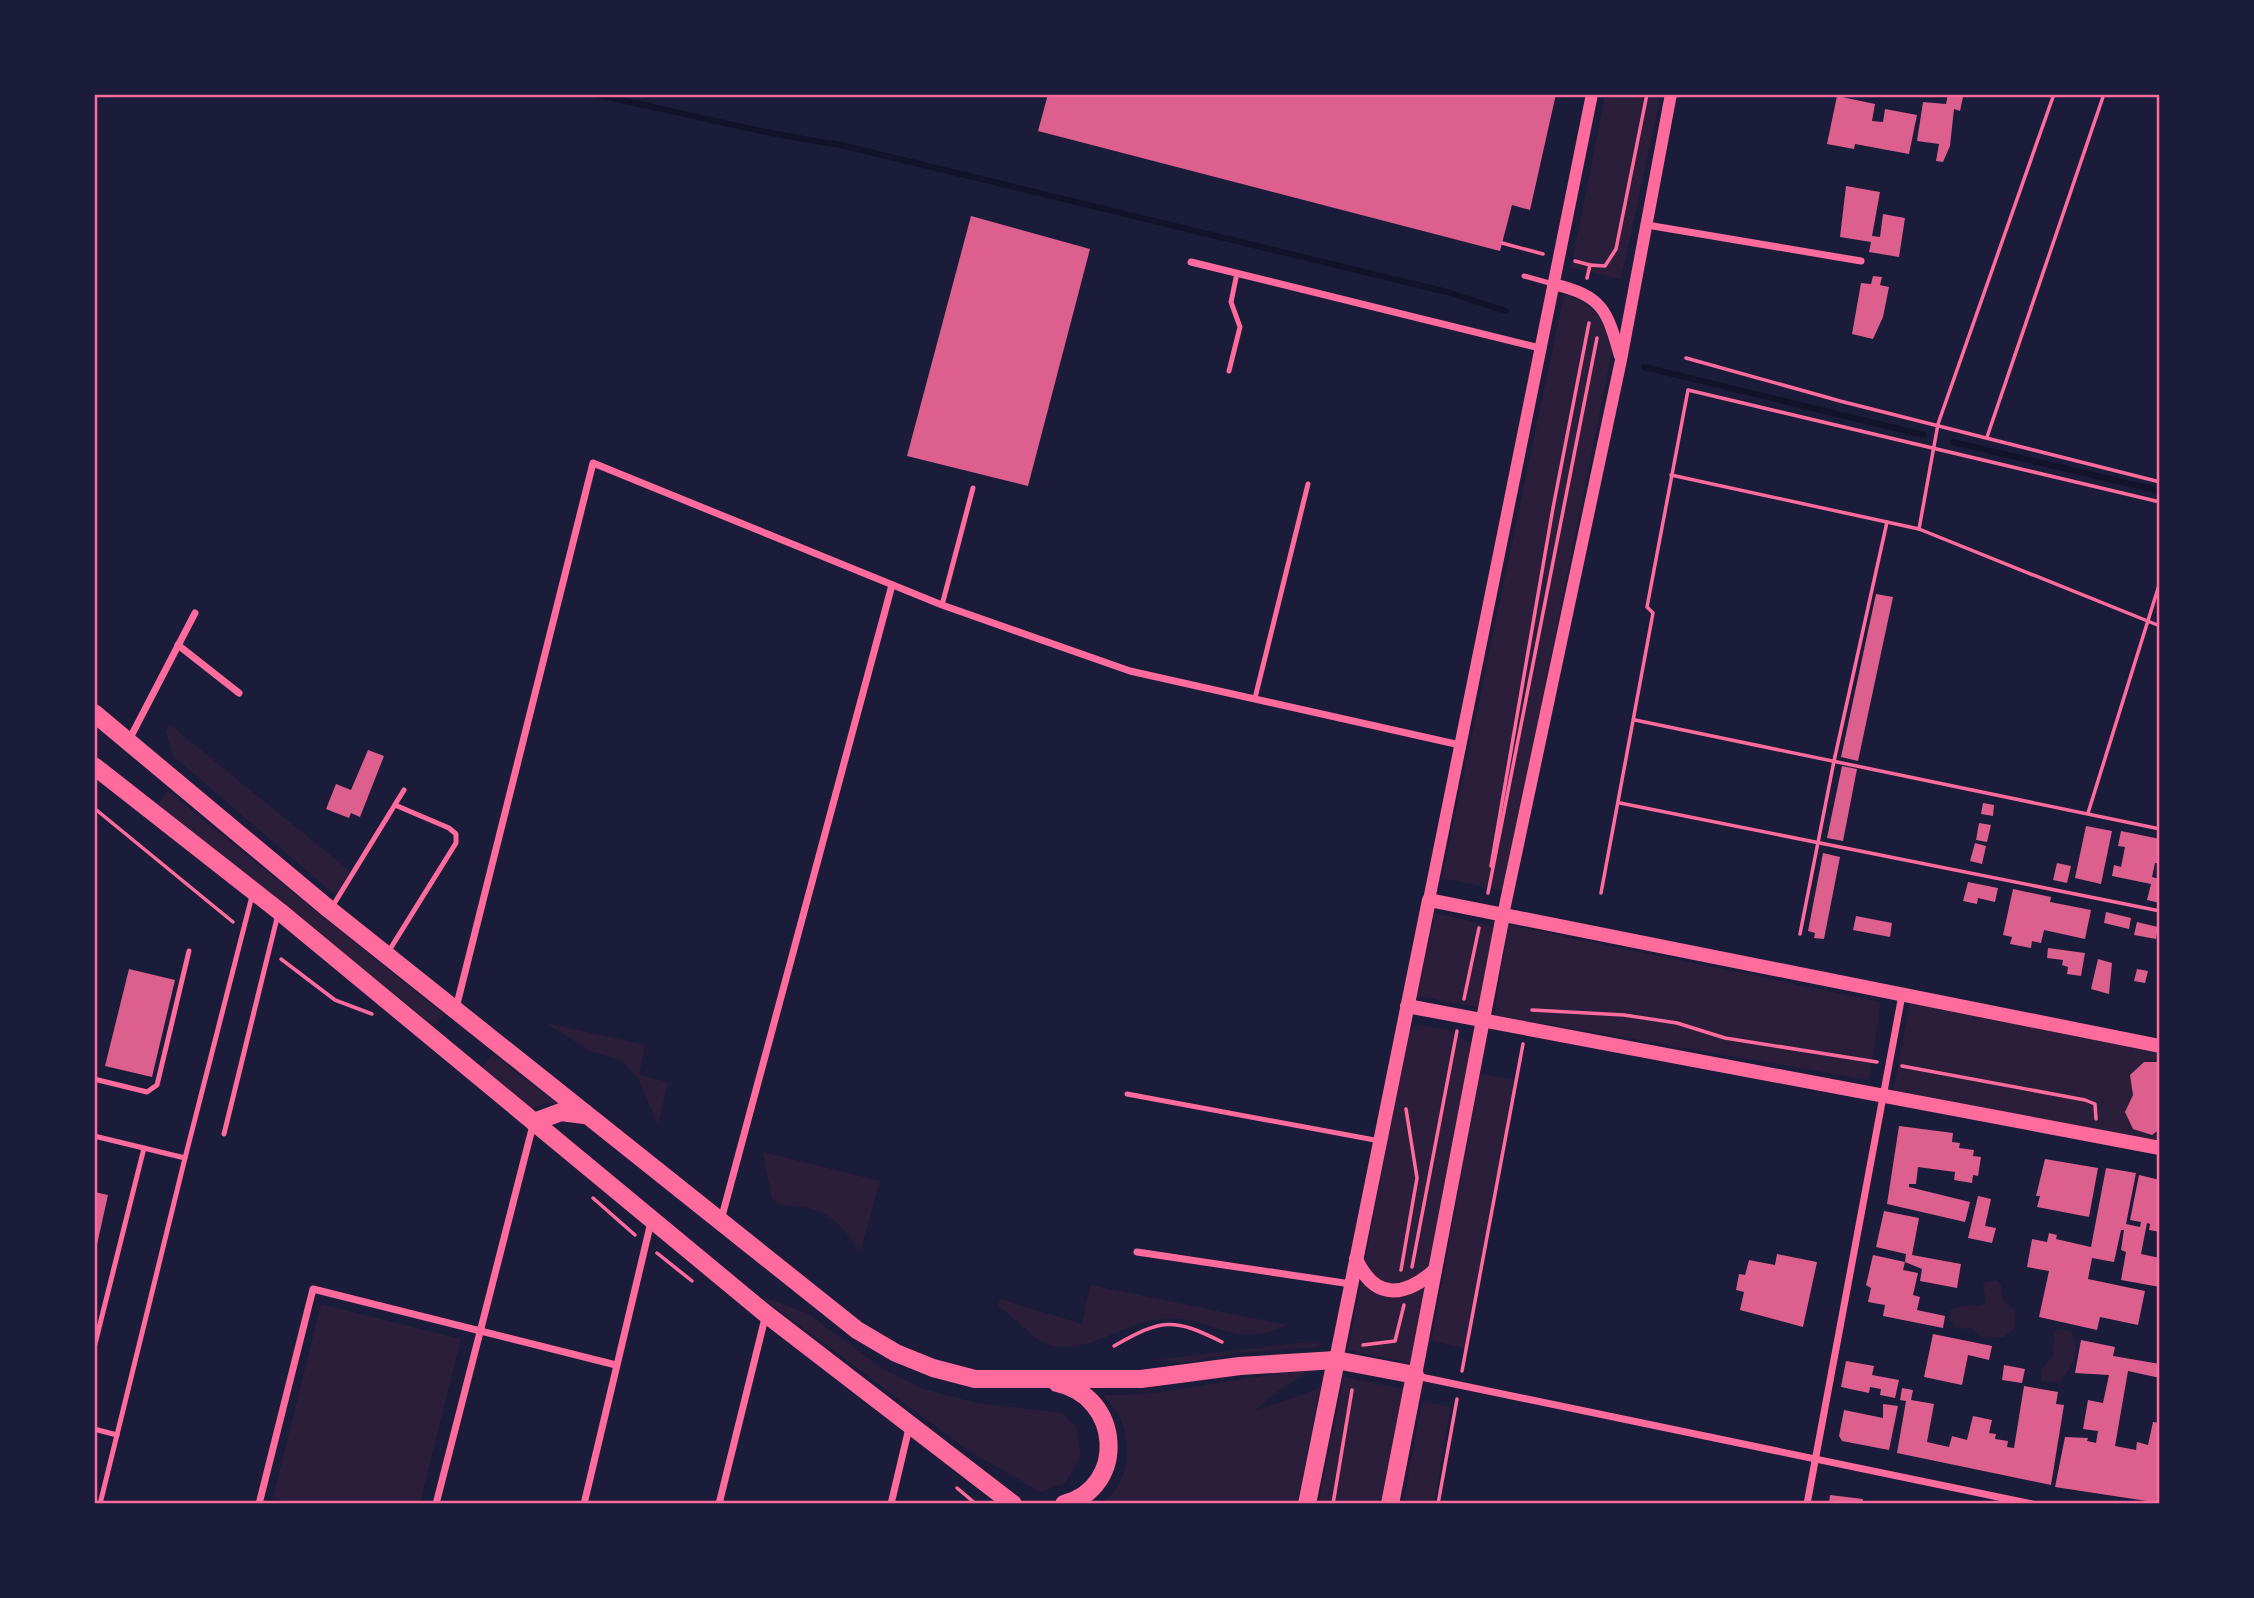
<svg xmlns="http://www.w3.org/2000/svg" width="2254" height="1598" viewBox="0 0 2254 1598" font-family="'Roboto Condensed',sans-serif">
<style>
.green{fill:#2a1e3b}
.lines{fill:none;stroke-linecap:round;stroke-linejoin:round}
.stream{stroke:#12122b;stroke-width:6}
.building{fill:#dd5f8e}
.path{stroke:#ff6b9d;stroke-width:3.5}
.service{stroke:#ff6b9d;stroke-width:5}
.minor{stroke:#ff6b9d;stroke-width:7}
.tertiary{stroke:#ff6b9d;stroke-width:12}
.secondary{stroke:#ff6b9d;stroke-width:14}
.primary{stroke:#ff6b9d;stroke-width:18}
.neatline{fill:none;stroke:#ff6b9d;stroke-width:2.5}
</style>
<rect width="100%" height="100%" fill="#1b1b3a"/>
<g class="green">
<polygon points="1605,95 1661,95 1621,279 1571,268"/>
<path d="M1564,294C1591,304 1607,317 1613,346L1504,891L1442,878Z"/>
<polygon points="169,724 350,871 335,895 173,756 166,732"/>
<polygon points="168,791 444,1015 434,1026 158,804"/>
<polygon points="1435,913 1497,927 1481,1008 1417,996"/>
<polygon points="1509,925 1881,1002 1869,1080 1494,1015"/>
<polygon points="1910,998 2159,1052 2159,1145 1893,1094"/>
<polygon points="546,1023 645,1045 639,1075 668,1082 658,1125 638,1078 621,1060 590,1051"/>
<polygon points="1417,1025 1448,1030 1474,1045 1410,1363 1348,1350 1409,1032"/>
<polygon points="493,1054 557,1104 544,1103 531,1110 480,1068"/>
<polygon points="1480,1074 1515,1080 1465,1348 1431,1341"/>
<path d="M763,1152L880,1181L860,1253C850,1235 835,1217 815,1210C800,1204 785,1210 772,1199Z"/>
<path d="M1996,1280L2001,1284L2003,1301L2016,1311L2014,1329L2004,1337L1982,1338L1972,1328L1957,1329L1950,1321V1311C1961,1303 1974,1308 1986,1303L1983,1283Z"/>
<path d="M1090,1285L1287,1325C1231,1352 1215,1314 1162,1319C1122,1322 1091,1355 1049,1345C1034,1341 1014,1316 998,1306L1000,1299L1082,1324Z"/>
<polygon points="760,1296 807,1313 883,1369 924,1389 977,1403 1062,1413 1076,1427 1081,1456 1065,1483 1040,1492 966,1449"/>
<polygon points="321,1304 461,1339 420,1503 293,1504 273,1498"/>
<path d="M2058,1329L2071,1331C2082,1350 2071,1368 2059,1383L2041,1381V1370L2053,1356L2054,1332Z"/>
<polygon points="1308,1342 1323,1343 1317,1347 1234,1353 1183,1363 1152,1360"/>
<path d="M1308,1371L1270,1397L1255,1411L1320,1388L1297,1503H1099C1129,1489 1132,1445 1120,1417C1116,1409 1108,1402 1103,1395C1171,1397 1239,1375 1308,1371Z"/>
<polygon points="1344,1377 1405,1389 1382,1503 1318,1504"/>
<polygon points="1422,1402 1451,1407 1434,1503 1403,1503"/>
</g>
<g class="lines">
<g class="stream">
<path d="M593,94C676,111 757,133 841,145L1447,292L1506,311"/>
<polyline points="1644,367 1924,435"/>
<polyline points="1953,442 2160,491"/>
</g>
</g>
<g class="building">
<polygon points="1048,94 1556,94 1530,210 1512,205 1500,251 1038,131"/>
<polygon points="1948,94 1963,97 1960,111 1954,109 1950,146 1943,162 1936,161 1939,144 1917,141 1923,102 1946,104"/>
<polygon points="1837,96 1875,104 1872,121 1883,122 1885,109 1917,115 1909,154 1855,144 1854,149 1827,144"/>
<polygon points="1846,186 1880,192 1872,236 1880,237 1883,214 1905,218 1899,257 1869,252 1871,242 1840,237"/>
<polygon points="971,216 1090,249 1028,486 907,456"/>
<polygon points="1873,276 1882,277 1880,285 1889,287 1883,317 1873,339 1852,334 1861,283 1871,284"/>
<polygon points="1876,594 1893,597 1858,761 1841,757"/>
<polygon points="368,750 384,756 360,817 351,813 349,818 326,809 336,784 351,790"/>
<polygon points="1842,766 1857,769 1843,841 1827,838"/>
<polygon points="1983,803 1994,805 1993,816 1981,814"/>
<polygon points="1979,823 1991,825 1987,842 1976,840"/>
<polygon points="2086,826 2112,831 2101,884 2075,878"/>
<polygon points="2121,831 2160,839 2160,863 2155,863 2152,877 2160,879 2160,903 2147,900 2151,884 2112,876 2114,865 2121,867 2125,847 2118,846"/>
<polygon points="1975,843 1986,846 1982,864 1970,861"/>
<polygon points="1823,853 1840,857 1824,939 1814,938 1815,933 1808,931"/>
<polygon points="2057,863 2071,866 2067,883 2053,880"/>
<polygon points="1968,882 1998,888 1995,902 1978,898 1977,904 1963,901"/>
<polygon points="2013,889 2051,897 2050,902 2091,910 2085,939 2044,930 2041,943 2032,941 2031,948 2010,944 2012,937 2003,935"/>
<polygon points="2106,912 2131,918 2129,929 2104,923"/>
<polygon points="1856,916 1892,923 1890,937 1853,930"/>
<polygon points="2137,922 2158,927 2156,939 2134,935"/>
<polygon points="2048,948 2085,953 2081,976 2067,974 2068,967 2062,965 2063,960 2047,958"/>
<polygon points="2098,959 2112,963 2109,994 2091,989"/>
<polygon points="129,969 175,980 152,1077 105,1066"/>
<polygon points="2137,969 2148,971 2145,983 2134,981"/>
<polygon points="2144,1062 2160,1062 2160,1129 2152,1135 2133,1129 2125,1112 2133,1095 2130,1075"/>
<polygon points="1899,1126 1953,1133 1952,1142 1960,1143 1959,1148 1974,1150 1973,1156 1981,1157 1978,1176 1973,1175 1972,1183 1954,1180 1955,1172 1918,1167 1916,1184 1909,1184 1909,1187 1970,1202 1965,1222 1887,1204"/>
<polygon points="2045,1159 2098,1168 2089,1217 2037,1207 2040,1196 2036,1196"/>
<polygon points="2106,1168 2136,1173 2126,1224 2140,1227 2141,1222 2130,1220 2139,1175 2160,1180 2160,1232 2149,1230 2150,1224 2147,1223 2141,1254 2160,1258 2160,1287 2121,1280 2126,1252 2121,1250 2124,1230 2121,1230 2114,1262 2092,1258 2088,1279 2145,1291 2138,1325 2100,1317 2097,1330 2039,1317 2049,1271 2027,1267 2032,1239 2047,1242 2049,1233 2057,1235 2056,1239 2091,1247"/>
<polygon points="94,1192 108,1195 96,1249 94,1249"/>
<polygon points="1978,1196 1991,1199 1985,1226 1996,1228 1992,1243 1968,1238"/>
<polygon points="1884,1211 1919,1218 1912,1255 1961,1264 1957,1288 1920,1281 1922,1269 1905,1262 1903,1270 1918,1273 1913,1295 1920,1297 1917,1310 1945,1316 1943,1328 1883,1316 1885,1305 1868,1302 1871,1288 1866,1285 1873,1255 1905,1262 1906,1254 1876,1247"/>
<polygon points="1777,1254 1817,1262 1803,1327 1740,1310 1744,1292 1736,1290 1739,1274 1745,1275 1749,1260 1775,1265"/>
<polygon points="1933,1334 1992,1346 1989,1360 1968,1355 1962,1385 1924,1377"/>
<polygon points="2081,1340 2115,1347 2113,1356 2160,1364 2160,1378 2128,1371 2115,1446 2136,1450 2137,1442 2148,1445 2153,1422 2160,1423 2160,1503 2055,1487 2065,1437 2088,1438 2087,1441 2096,1443 2098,1431 2083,1429 2088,1400 2103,1403 2109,1375 2075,1373"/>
<polygon points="1846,1361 1874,1366 1872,1375 1899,1380 1895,1398 1880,1395 1881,1389 1870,1387 1869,1393 1841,1387"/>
<polygon points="2004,1365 2025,1369 2022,1383 2002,1380"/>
<polygon points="2024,1386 2058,1392 2056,1404 2064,1405 2051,1485 1897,1453 1906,1401 1900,1400 1902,1388 1913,1390 1911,1400 1934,1404 1927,1442 1949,1447 1952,1436 1967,1440 1973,1416 1992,1420 1989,1433 1996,1434 1995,1439 2008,1441 2007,1447 2014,1448"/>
<polygon points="1883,1404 1898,1406 1889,1450 1842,1441 1839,1436 1844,1410 1883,1418"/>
<polygon points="1830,1495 1863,1499 1862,1503 1829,1503"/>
</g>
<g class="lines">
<g class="path">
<polyline points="1502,243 1543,254"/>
<polyline points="1575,261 1590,265"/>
<polyline points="1587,278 1590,265 1605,266 1616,249 1647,94"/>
<polyline points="1686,358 1840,401 2160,482"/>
<polyline points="1987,437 2104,94"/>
<polyline points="1671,475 1919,529 2160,626"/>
<polyline points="1919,529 1938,424 2054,94"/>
<polyline points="1635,720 2160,829"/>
<polyline points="1620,803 2160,911"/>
<polyline points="94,808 233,922"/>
<polyline points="2088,813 2160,582"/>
<polyline points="1491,866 1553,508 1589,323"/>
<polyline points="1488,893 1597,338"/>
<polyline points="1601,893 1653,613 1647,607 1688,390 2160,502"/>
<polyline points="1800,934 1834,761 1887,522"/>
<polyline points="281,959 335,1000 372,1014"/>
<polyline points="1464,999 1479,928"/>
<polyline points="1532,1010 1624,1015 1677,1023 1725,1038 1877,1062"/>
<polyline points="1902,1066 2085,1100 2095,1104 2096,1119"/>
<polyline points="593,1198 635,1235"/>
<polyline points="657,1253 692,1281"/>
<polyline points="1412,1267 1457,1031"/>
<polyline points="1401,1270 1417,1178 1406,1109"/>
<polyline points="1363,1345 1395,1341 1404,1305"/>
<path d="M1114,1346C1162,1319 1172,1317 1222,1342"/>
<polyline points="1462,1371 1523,1044"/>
<polyline points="957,1488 976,1504"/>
<polyline points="1333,1504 1352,1390"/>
<polyline points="1438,1504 1457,1399"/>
</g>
<g class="service">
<polyline points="1524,276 1553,284"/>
<polyline points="1229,371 1240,327 1231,302 1237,273"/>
<polyline points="942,605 973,488"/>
<polyline points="1255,698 1308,484"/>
<polyline points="332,907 404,790"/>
<polyline points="387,954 456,843 456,834 449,828 395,805"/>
<polyline points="94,1079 147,1092 157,1085 189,951"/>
<polyline points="1127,1094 1380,1141"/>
<polyline points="224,1134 278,914"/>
<polyline points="94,1136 185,1158 252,896"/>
<polyline points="94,1348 144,1148"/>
<polyline points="94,1429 117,1435"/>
<polyline points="100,1504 185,1158"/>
</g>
<g class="minor">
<polyline points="1647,225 1861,261"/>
<polyline points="1191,262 1540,348"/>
<polyline points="178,645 239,693"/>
<polyline points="129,740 195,613"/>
<polyline points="456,1008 593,463 942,605 1130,671 1460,745"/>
<polyline points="721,1220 892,585"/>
<polyline points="1137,1252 1351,1284"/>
<polyline points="1416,1376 2032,1504"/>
<polyline points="259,1504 313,1289 616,1365"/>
<polyline points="436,1504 533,1125"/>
<polyline points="584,1504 651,1222"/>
<polyline points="719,1504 766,1314"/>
<polyline points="891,1504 909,1428"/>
<polyline points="1807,1504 1902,995"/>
</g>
<g class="tertiary">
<path d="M1553,284C1603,296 1607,310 1620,356"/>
<polyline points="1429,900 1592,94"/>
<polyline points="1503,915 1621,360 1671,94"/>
</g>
<g class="secondary">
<polyline points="1407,1006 2160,1148"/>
<path d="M1356,1259C1375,1301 1405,1297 1435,1270"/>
<polyline points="1336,1360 1429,900 2160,1046"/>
<polyline points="1415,1375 1503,915"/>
</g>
<g class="primary">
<polyline points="94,713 330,910 857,1330 896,1353 933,1368 975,1379 1141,1379 1240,1366 1336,1360 1415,1375 1390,1504"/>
<polyline points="94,766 279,911 766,1314 1013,1504"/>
<polyline points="534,1122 561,1112 584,1115"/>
<path d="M1057,1383C1121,1396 1128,1487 1064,1504"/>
<polyline points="1307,1504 1336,1360"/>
</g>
</g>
<rect width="2254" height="1598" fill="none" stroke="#1b1b3a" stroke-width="192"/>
<rect x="96" y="96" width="2062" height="1406" class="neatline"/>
</svg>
